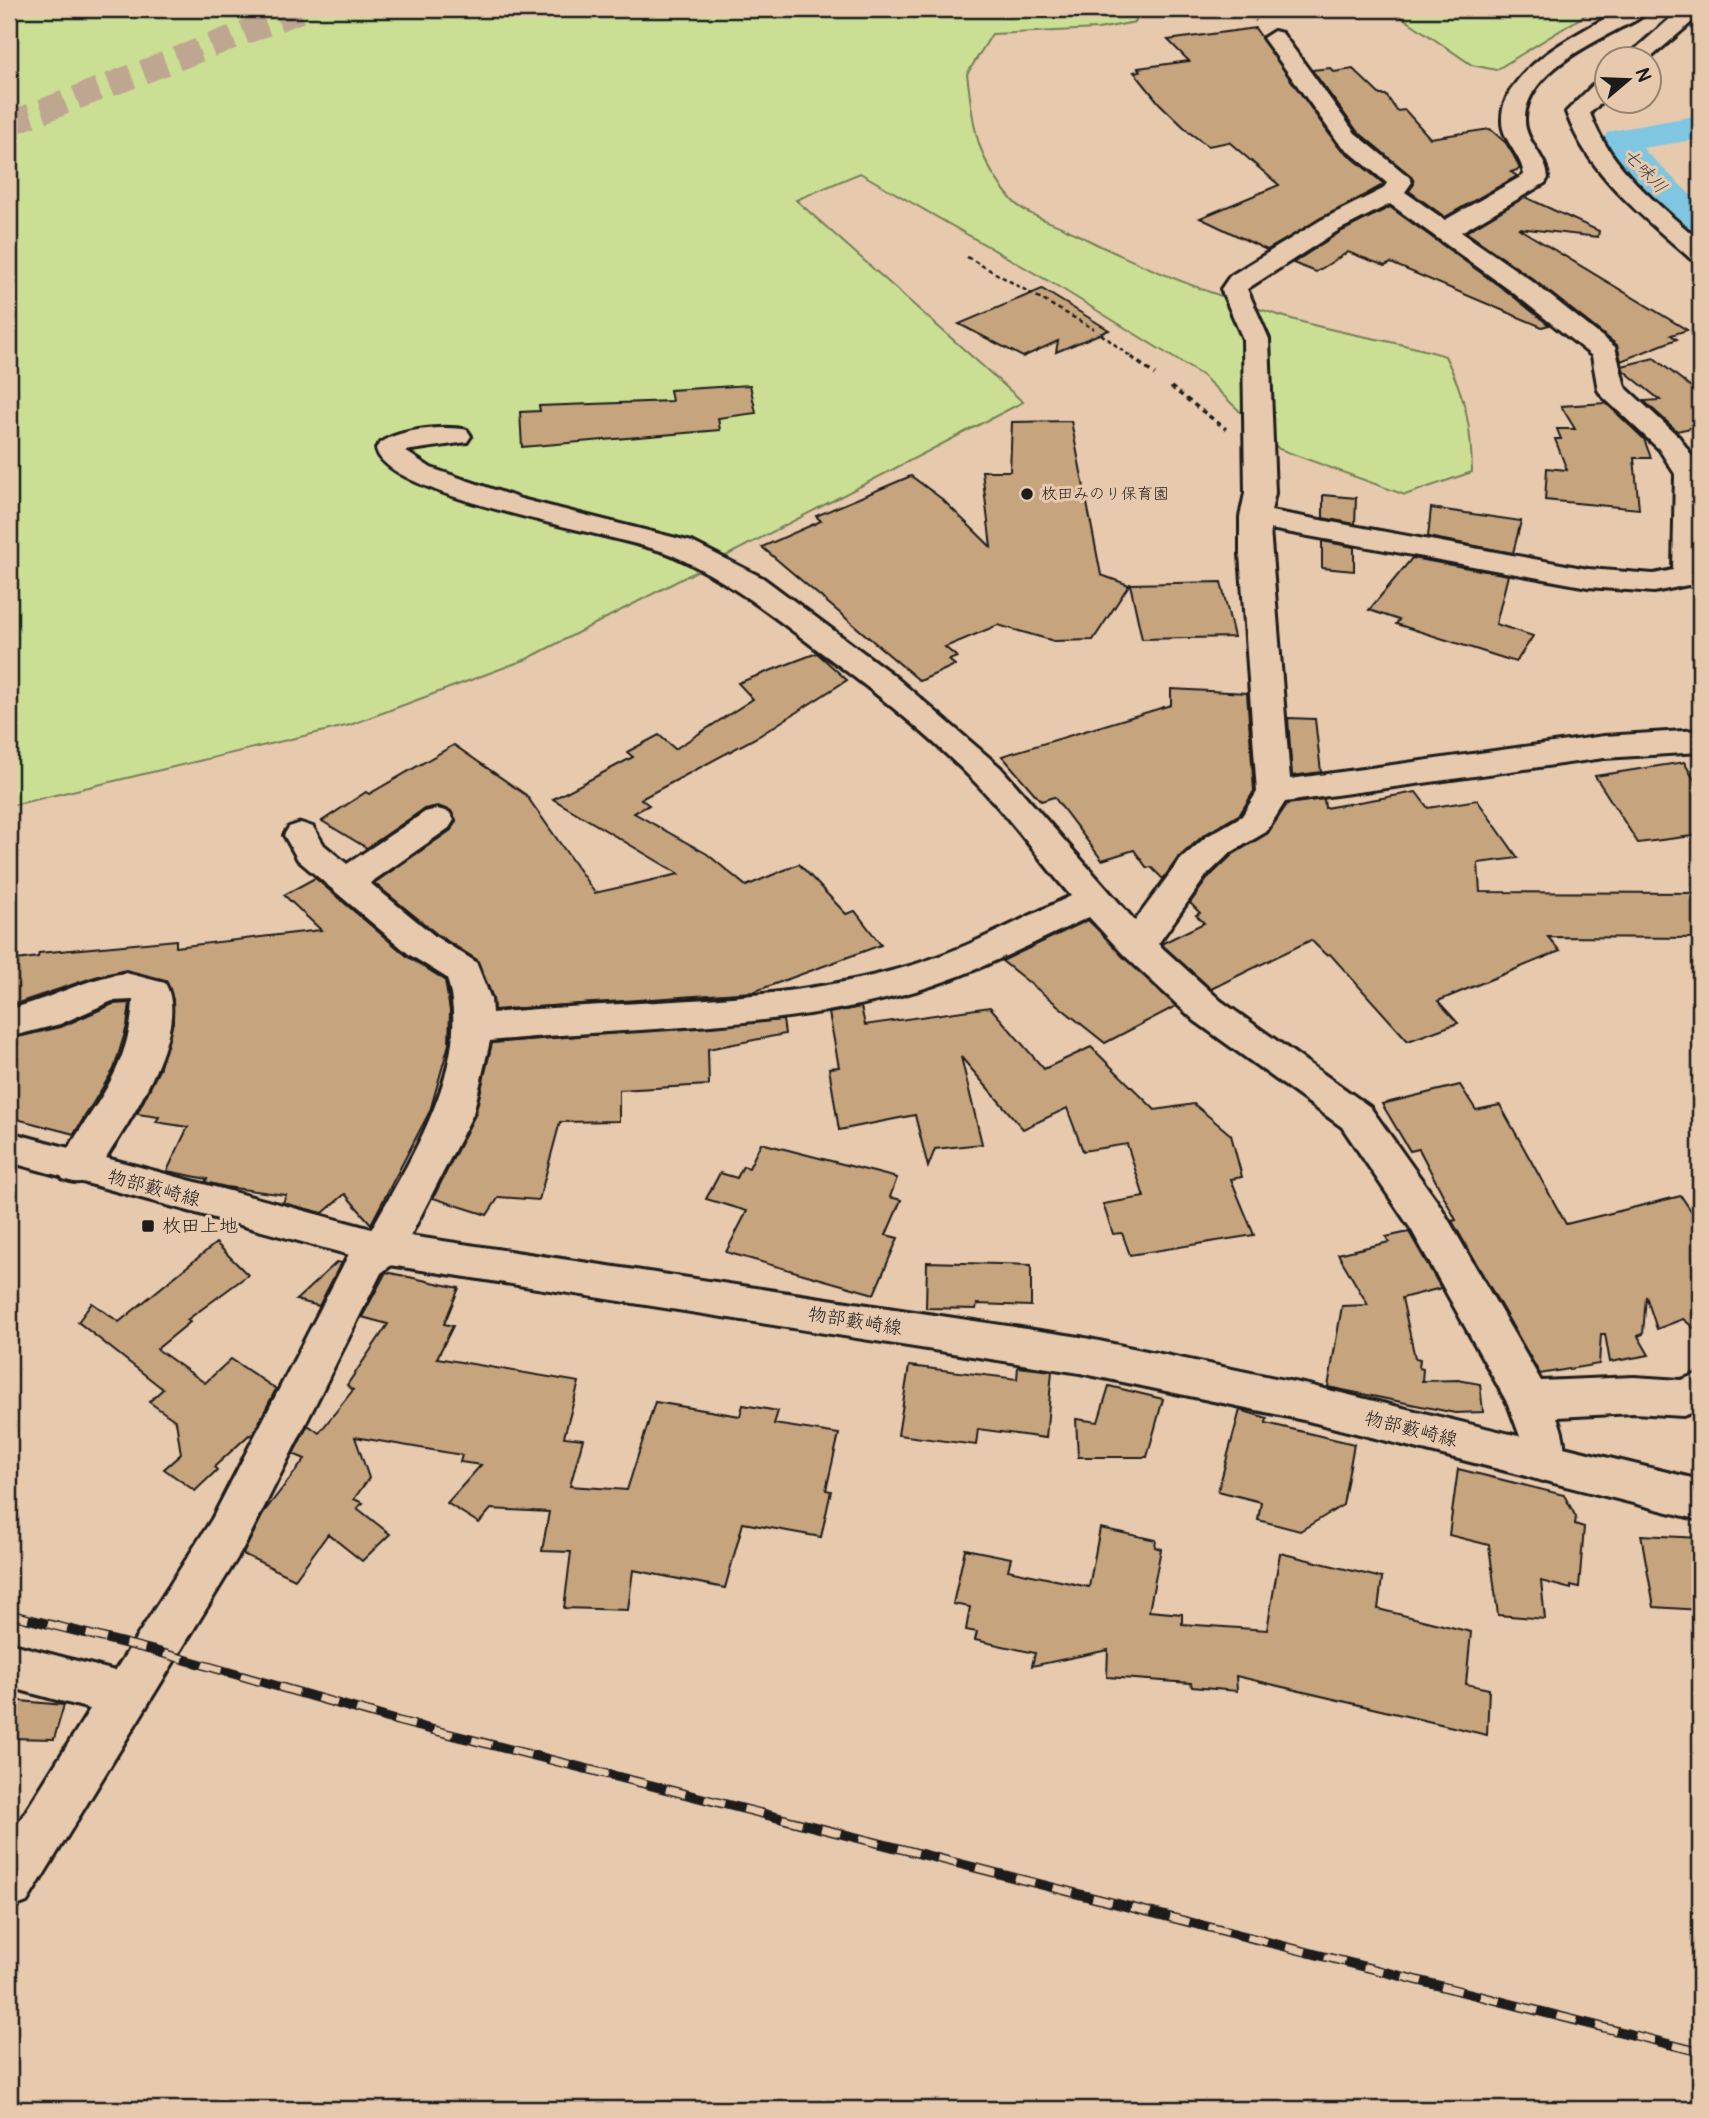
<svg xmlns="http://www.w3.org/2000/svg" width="1709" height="2118" viewBox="0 0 1709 2118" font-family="Pangolin,'Klee One',sans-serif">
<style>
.green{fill:#cbdf94;stroke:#747e58;stroke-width:2}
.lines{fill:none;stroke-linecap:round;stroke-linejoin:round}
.river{fill:#7fc6e0;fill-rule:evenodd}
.building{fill:#c6a47e;stroke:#1c1c1c;stroke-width:2}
.highway-tunnel{stroke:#bea690;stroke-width:24;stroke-dasharray:24 12;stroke-linecap:butt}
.minor-casing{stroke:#1c1c1c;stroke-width:6}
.major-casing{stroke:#1c1c1c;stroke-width:6}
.path-far1{stroke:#1c1c1c;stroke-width:2.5;stroke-dasharray:4.5 3.5;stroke-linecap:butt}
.path{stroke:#1c1c1c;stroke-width:3.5;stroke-dasharray:5 4.5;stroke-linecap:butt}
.minor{fill:#e7c9ad;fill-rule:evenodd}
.major{fill:#e7c9ad;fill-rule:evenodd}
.rail-casing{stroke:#1c1c1c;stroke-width:10}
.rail{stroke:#e7c9ad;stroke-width:7;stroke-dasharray:20;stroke-linecap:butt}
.poi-dot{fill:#1c1c1c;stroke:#e7c9ad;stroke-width:2.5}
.labels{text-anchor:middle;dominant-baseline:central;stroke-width:6;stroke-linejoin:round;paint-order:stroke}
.far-poi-label{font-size:16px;fill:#1c1c1c;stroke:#e7c9ad;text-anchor:start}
.far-water-label{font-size:18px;font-style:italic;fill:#303e43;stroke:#e7c9ad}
.street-label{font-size:19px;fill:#1c1c1c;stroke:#e7c9ad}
.poi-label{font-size:19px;fill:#1c1c1c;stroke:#e7c9ad;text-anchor:start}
</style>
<rect width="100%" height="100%" fill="#e7c9ad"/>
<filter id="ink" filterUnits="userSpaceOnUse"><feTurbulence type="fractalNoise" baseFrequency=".0143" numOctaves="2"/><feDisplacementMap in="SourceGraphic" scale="14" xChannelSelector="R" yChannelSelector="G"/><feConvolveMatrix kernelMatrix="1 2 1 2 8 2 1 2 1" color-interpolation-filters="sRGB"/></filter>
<g filter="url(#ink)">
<g class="green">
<path d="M9,9H1140L1135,22L1098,29L992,34L967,74C974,128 975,157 1012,200C1024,214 1052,222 1068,230C1138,266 1220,298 1295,320C1344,335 1395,340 1445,356C1466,398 1471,425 1472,472L1405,495L1279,449L1203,376L1064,290L860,173L796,200L1023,402L527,659L350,725L9,806Z"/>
<polygon points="1390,9 1595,9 1496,70 1472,65"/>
</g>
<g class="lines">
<polygon class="river" points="1700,115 1700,139 1642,148 1700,204 1700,239 1685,235 1617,172 1600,145 1607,133 1616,130"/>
</g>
<g class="building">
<polygon points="1255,28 1337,145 1384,184 1267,250 1200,218 1279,185 1229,142 1208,146 1190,133 1159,103 1134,72 1140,71 1138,68 1189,61 1168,40"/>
<polygon points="1330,68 1334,72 1353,69 1380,95 1386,95 1397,111 1405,110 1430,138 1490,129 1506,143 1514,156 1520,169 1511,172 1517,176 1445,217 1409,191 1414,184 1411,176 1357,131 1312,70"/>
<polygon points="1525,197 1599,231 1598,237 1518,228 1687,330 1671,335 1677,339 1621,361 1617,345 1530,277 1466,232"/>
<polygon points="1390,207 1509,293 1549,325 1542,327 1391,263 1385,266 1348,252 1316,272 1293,263 1340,232"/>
<polygon points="1042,289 1109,330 1056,352 1058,341 1023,357 959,324"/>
<polygon points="1654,358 1700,394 1700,431 1695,427 1677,431 1644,401 1660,400 1624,371 1622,366"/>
<polygon points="750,385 756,413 718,418 720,430 522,447 520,412 540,411 539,406 672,401 670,390"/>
<polygon points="1606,403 1644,439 1651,458 1634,458 1639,509 1545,500 1547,468 1567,470 1555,439 1561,439 1557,429 1575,429 1561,406"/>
<polygon points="1071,421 1101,575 1129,585 1093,640 1054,641 998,625 945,647 957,657 949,660 955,665 920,681 762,547 821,521 816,516 911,476 942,499 991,547 982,471 1010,471 1012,422"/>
<polygon points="1323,495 1356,498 1355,524 1323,518"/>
<polygon points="1431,508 1521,521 1513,553 1428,537"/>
<polygon points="1322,541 1354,547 1354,571 1322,568"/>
<polygon points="1412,558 1508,575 1496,624 1533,636 1516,662 1396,624 1399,620 1369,610"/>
<polygon points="1221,582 1234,637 1142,639 1130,584"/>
<polygon points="817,653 847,680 759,736 641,799 649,805 634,813 707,854 746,886 799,864 846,914 855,911 881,945 753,992 494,1010 493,998 477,960 438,935 374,883 451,830 456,821 451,811 438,806 424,809 367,848 322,821 366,792 369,794 454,745 526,795 595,893 679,874 553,799 633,757 627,752 659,735 675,749 753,699 738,683"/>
<polygon points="1171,689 1247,693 1254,791 1240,814 1204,835 1178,858 1163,879 1151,867 1147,868 1134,850 1102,860 1054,797 1041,801 1002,756 1171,705"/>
<polygon points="1288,718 1315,719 1321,772 1292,776"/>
<polygon points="1684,762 1700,790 1700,835 1638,843 1595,776"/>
<polygon points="1416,792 1428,808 1477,800 1518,858 1478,863 1480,892 1700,893 1700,938 1548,937 1560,951 1438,1001 1458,1023 1408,1041 1330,954 1326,955 1311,940 1211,989 1161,944 1204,923 1196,915 1200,913 1190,903 1208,878 1232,855 1268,833 1287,804 1324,799 1325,808"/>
<polygon points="315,878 408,957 445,980 450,1011 449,1044 430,1111 371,1224 345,1194 323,1213 283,1203 286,1195 226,1187 205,1182 207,1179 167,1171 188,1127 156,1122 159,1117 137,1114 159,1070 173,1022 173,1000 166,980 126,970 95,977 9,1006 9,961 38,957 39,953 176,940 176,947 321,930 284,895"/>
<polygon points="1088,920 1176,1006 1105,1043 1002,961"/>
<polygon points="130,1003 127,1026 114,1069 74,1134 9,1117 9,1039 61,1027 113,1004"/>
<polygon points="861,1007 865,1025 990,1007 1044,1069 1091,1047 1155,1110 1194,1104 1231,1135 1242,1177 1231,1179 1254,1235 1130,1255 1122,1233 1113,1234 1103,1204 1144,1197 1127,1144 1083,1151 1067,1108 1023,1129 961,1057 982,1144 935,1149 928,1167 915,1115 839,1130 829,1068 839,1067 829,1013"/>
<polygon points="783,1020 785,1034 708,1049 709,1085 619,1090 619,1121 560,1122 539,1200 499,1197 487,1215 433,1198 475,1115 492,1043"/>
<polygon points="1460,1085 1476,1110 1500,1105 1566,1224 1681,1196 1700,1224 1700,1333 1683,1319 1657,1329 1646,1296 1643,1334 1638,1336 1649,1355 1610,1362 1605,1334 1601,1334 1599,1364 1540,1374 1452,1221 1456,1220 1419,1149 1410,1151 1382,1104"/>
<polygon points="761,1143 897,1178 890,1197 901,1200 886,1235 898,1238 874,1294 726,1252 747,1211 706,1199 720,1173 737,1178 743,1166 749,1168"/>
<polygon points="1409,1232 1441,1288 1402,1298 1415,1358 1420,1359 1419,1368 1423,1369 1422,1381 1458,1380 1480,1384 1483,1412 1455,1413 1328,1387 1342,1306 1368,1305 1338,1254 1389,1242 1386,1237"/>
<polygon points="216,1243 248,1275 187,1320 190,1322 157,1349 205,1383 231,1359 276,1389 252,1436 249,1435 214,1467 217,1470 195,1491 164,1469 181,1454 176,1421 149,1402 163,1389 78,1322 92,1303 119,1322"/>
<polygon points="337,1262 341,1263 319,1306 296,1300"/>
<polygon points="927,1262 1031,1265 1031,1306 977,1304 976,1309 926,1308"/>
<polygon points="386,1272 459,1288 444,1324 453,1326 437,1358 579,1382 564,1437 583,1439 570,1486 627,1490 655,1402 740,1416 743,1405 778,1411 774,1424 839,1434 826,1490 831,1491 821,1537 743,1523 725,1588 633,1570 628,1610 564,1608 571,1552 542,1551 549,1512 491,1509 479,1523 447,1503 481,1465 460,1462 462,1455 355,1437 369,1478 354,1499 363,1503 357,1508 390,1534 362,1561 328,1534 295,1579 243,1554 264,1512 305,1459 293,1454 308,1425 319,1433 353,1390 347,1385 388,1324 362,1317"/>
<polygon points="909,1366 1017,1379 1018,1367 1052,1371 1046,1438 978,1429 976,1445 898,1435"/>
<polygon points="1109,1386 1163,1399 1147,1457 1078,1457 1076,1419 1098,1422"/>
<polygon points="1240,1410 1267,1418 1266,1423 1354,1444 1343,1505 1300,1531 1258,1520 1261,1502 1218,1491"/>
<polygon points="1458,1469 1564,1495 1576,1517 1575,1524 1584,1527 1579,1587 1571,1585 1571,1589 1541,1581 1545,1619 1498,1615 1489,1545 1449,1535"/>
<polygon points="1100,1528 1156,1540 1155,1547 1161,1549 1149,1611 1182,1614 1182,1624 1267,1630 1280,1553 1382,1578 1378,1609 1471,1632 1466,1684 1489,1689 1487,1735 1236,1676 1237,1691 1192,1687 1191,1683 1107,1677 1108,1650 1032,1666 1035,1653 975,1640 977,1632 966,1630 970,1607 953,1604 965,1549 1011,1558 1008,1570 1089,1587"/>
<polygon points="1641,1535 1700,1538 1700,1610 1654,1607"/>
<polygon points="9,1700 64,1705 54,1739 9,1738"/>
</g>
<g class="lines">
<polyline class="highway-tunnel" points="9,124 305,9"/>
<g class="minor-casing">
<g id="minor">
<path d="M1623,9H1649C1642,19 1628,24 1618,29C1585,47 1526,75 1525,119C1524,141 1547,156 1548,178L1545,183L1461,232L1529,279L1615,347L1625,387L1679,437L1700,468V587L1688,585L1654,592L1588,587L1270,529L1290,779L1604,736L1700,730V752L1604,758L1285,802L1266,832L1230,853L1206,876L1158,944L1221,1001L1370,1107L1441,1207L1541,1381L1634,1377L1681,1380L1700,1373V1410L1683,1416L1634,1413L1557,1417C1565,1438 1568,1454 1558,1476L1542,1481L1526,1476L1520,1462L1521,1439L1508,1404L1411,1229L1342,1127L1195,1021L1124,955L1089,917C1026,946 965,979 897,996C764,1031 626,1027 490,1041L473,1114L398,1260L381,1273L244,1547L27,1902L9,1909V1838L90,1709L9,1687V1643L115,1671L212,1519L351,1250L368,1236C408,1162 474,1065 447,978L410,955L298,860L284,835L289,827L301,823L313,827L324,845L347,864L425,812L437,809L449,812L454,820L449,828L370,883L436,937L476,962L491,999L492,1013C627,999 767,1006 899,969C959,953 1015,922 1071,896C1039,859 1010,818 976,783C928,734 873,690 818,650C772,615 726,579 672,555C626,535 382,498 376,448C389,429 446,425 467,430L471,436L467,442L405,451L431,468L521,499L692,542L763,578L892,674L1000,767L1135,921L1180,860L1206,837L1242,816L1257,792L1240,554V517L1245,493L1243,339L1221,289L1230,276L1321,220L1383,189L1387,183L1339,143L1263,38L1274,31L1282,33L1355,133L1409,177L1412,182L1405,192L1445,220L1524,175C1522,155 1502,141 1502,121C1500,69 1584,30 1623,9ZM1390,204L1511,291L1592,356L1598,390L1602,396L1659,449L1675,474L1673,570L1654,574L1588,569L1271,511L1275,493L1269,339L1247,289L1339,230Z"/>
<polygon points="1681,9 1700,9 1700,15 1648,60 1623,60"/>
<path d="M1608,76V96L1590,113C1609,167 1658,204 1700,241V262L1691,259C1644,217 1588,175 1566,112L1600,78Z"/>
<path d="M126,973L165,983C190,1025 135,1114 111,1150C105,1159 98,1175 88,1180C79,1184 72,1182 63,1179L57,1168C90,1107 129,1076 133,1000L112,1001L60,1024L9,1037V1009C49,1000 85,978 126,973Z"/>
</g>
</g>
<g class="major-casing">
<polygon id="major" points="9,1132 383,1232 1080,1337 1308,1385 1700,1480 1700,1520 1308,1421 1080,1373 383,1264 9,1162"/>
</g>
<g class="path-far1">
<polyline points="1244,9 1256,21"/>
<polyline points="967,257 1094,329"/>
<polyline points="1101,334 1134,359"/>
</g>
<g class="path">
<polyline points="1131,357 1155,375"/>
<polyline points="1171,387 1226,429"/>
</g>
<use href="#minor" class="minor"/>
<use href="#major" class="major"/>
<g class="rail-casing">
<polyline id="rail" points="9,1614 155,1651 398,1721 1700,2052"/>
</g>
<use href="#rail" class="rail"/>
</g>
</g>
<g class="poi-dot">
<circle cx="1027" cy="494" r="7"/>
<rect x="141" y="1219" width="14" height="14" rx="3.5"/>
</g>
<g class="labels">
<g class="far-poi-label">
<text x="1041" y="494">枚田みのり保育園</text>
</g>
<g class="far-water-label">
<text transform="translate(1645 171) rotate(47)">七味川</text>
</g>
<g class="street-label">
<text transform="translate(154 1188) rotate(15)">物部藪崎線</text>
<text transform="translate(855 1321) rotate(9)">物部藪崎線</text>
<text transform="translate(1411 1429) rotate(14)">物部藪崎線</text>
</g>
<g class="poi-label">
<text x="162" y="1226">枚田上地</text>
</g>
</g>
<rect width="1709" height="2118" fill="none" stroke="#e7c9ad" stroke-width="35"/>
<rect x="18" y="18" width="1674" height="2083" fill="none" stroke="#1c1c1c" stroke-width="2.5" filter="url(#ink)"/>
<g transform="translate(1628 80) rotate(71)"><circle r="33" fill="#e7c9ad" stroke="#968473" stroke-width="2"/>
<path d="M0-5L12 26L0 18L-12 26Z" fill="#1c1c1c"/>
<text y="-10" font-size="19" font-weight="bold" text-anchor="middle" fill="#1c1c1c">N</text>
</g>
</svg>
